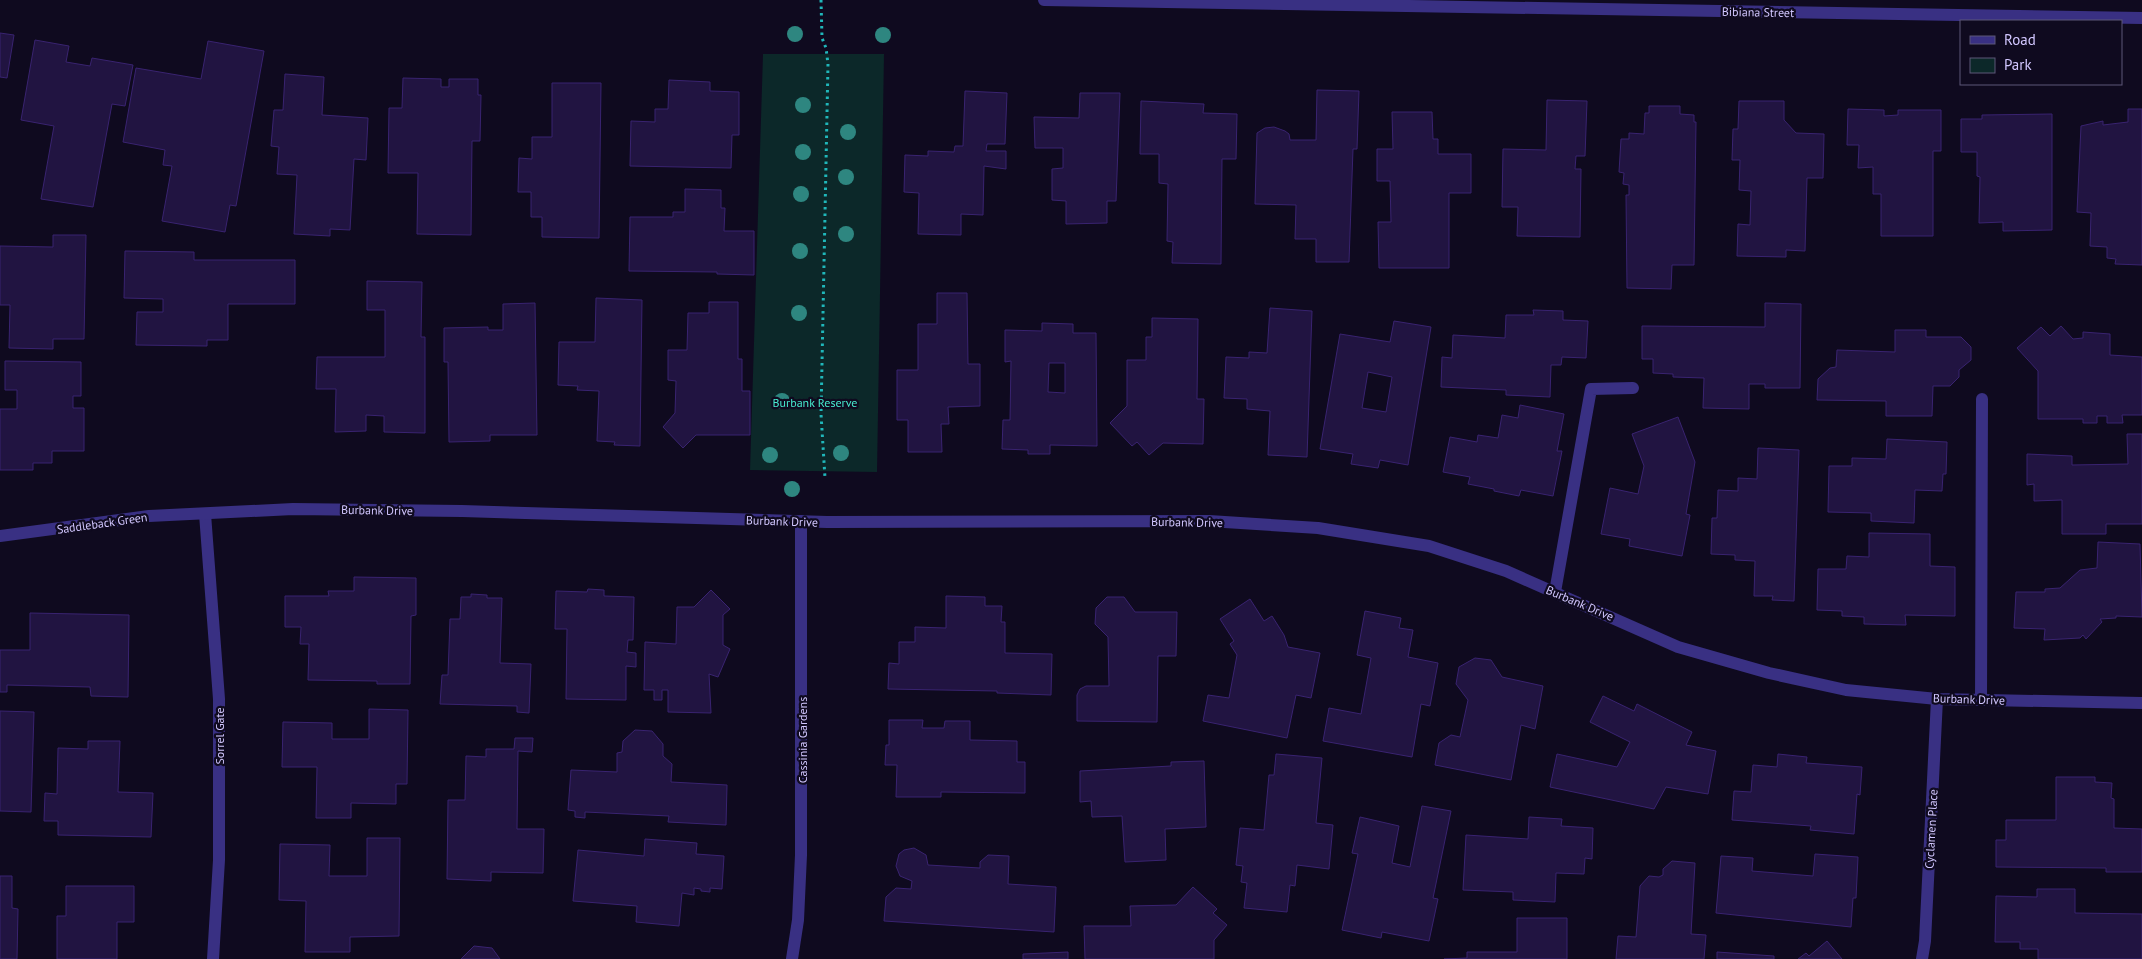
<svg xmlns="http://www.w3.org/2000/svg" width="2142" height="959" viewBox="0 0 2142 959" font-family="'PT Sans',sans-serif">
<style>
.green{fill:#0c2829}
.building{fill:#211441;stroke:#392370;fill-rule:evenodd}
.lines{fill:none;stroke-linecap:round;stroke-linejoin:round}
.path{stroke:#20b7ba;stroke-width:3;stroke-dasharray:2.5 4;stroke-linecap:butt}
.street{stroke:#393083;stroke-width:12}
.tree{fill:#2e8680}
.labels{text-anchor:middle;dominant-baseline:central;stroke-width:4.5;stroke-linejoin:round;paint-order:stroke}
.street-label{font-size:12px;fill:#d2c7ff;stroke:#0f0a1f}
.park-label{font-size:12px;fill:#47ebcf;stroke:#0f0a1f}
</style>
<rect width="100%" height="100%" fill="#0f0a1f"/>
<polygon class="green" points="763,54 884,54 877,472 750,470"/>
<g class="building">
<polygon points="0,33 14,35 7,78 0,77"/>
<polygon points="35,40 69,46 66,62 90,66 92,58 133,65 125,106 112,104 93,207 41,199 54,126 21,120"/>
<polygon points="208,41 264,51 236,206 230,205 225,232 162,221 172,166 163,165 165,150 123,142 136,68 201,79"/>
<polygon points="285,74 324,77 322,115 368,118 366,160 354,159 350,230 330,229 330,236 294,234 297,175 277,174 279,147 271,146 274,110 283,110"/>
<polygon points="403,78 441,79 441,87 449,87 449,79 478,79 478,95 481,95 480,141 472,141 471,235 417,234 418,173 388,173 389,108 402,108"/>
<polygon points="669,80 710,82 710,91 739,92 739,135 732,135 731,168 630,166 631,121 655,122 655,109 668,109"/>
<polygon points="552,83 601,83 599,238 542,237 542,217 531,217 531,192 518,192 519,158 532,159 532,137 552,137"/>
<polygon points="1317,90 1359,91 1357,149 1353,149 1349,262 1316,262 1316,239 1295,239 1296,205 1255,204 1257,133 1265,128 1274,127 1285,131 1289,134 1290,140 1316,140"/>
<polygon points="965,91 1007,93 1005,144 987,144 986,151 1006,151 1006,169 984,166 983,215 961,214 961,235 918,234 919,193 904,192 905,155 928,156 928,151 954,152 955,146 963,146"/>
<polygon points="1080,93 1120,93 1116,201 1107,201 1107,223 1066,224 1066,201 1052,200 1052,169 1063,168 1063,148 1035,148 1034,117 1079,118"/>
<polygon points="1547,100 1587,101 1585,156 1576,156 1575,169 1581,169 1580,237 1517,236 1518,207 1502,207 1503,149 1546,150"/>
<polygon points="1141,101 1204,104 1203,113 1237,114 1236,159 1222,159 1221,264 1172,263 1173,242 1167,241 1168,184 1159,183 1159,154 1140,154"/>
<polygon points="1739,101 1784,101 1784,120 1796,133 1824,134 1823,178 1807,178 1805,251 1786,250 1786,257 1737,256 1738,224 1750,225 1751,191 1739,190 1740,160 1732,160 1733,129 1738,129"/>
<polygon points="1649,106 1680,106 1680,114 1694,115 1694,122 1696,122 1694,265 1672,265 1671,289 1627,288 1626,195 1629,195 1629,185 1623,184 1624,173 1619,172 1621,139 1629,139 1629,133 1644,134 1645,113 1649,113"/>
<polygon points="1848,109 1884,110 1884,116 1898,115 1898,110 1941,110 1941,151 1933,151 1933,236 1881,236 1881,194 1873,194 1873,167 1858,168 1859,145 1847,145"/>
<polygon points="2128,109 2142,109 2142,265 2115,264 2116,259 2107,258 2107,247 2090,246 2091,213 2077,212 2081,126 2103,121 2103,125 2128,122"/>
<polygon points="1392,112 1432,112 1433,139 1438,139 1438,154 1471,154 1471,193 1449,193 1449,268 1379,268 1378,222 1391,222 1390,181 1377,181 1377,149 1393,149"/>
<polygon points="2052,114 2052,230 2003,231 2003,222 1979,223 1980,177 1977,176 1977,152 1961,152 1961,119 1982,119 1982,115"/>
<polygon points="685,189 721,190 721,208 725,208 724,231 754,231 754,275 717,274 717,272 629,271 630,217 673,217 673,212 685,212"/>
<polygon points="53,235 86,235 84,339 53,339 53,349 9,348 10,305 0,305 0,246 53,247"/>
<polygon points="125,251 194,252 194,260 295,260 295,304 228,304 228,340 207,340 207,346 136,345 137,312 163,312 163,299 124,298"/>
<polygon points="367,281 422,282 421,337 425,337 425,433 384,432 384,416 366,415 366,431 335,432 336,389 316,389 317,357 385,357 385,310 367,310"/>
<polygon points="937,293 967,293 968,364 980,364 980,406 948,407 949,424 941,424 942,452 908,452 908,420 897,420 897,370 918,370 918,324 937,324"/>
<polygon points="596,298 642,300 640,446 614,445 615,442 597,441 599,391 577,390 578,386 558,385 559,342 595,342"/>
<polygon points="709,302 738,302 738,359 742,359 742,391 750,391 750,435 696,435 683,448 663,427 675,413 676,381 668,380 668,350 687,350 688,313 709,313"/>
<polygon points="535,303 537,435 490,435 490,441 449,442 448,362 444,362 444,328 488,327 488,330 503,330 503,304"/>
<polygon points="1765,303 1801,304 1800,388 1765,388 1765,384 1749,384 1749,409 1703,408 1704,378 1673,377 1673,374 1653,373 1653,359 1642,359 1642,326 1765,327"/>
<polygon points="1270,308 1312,311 1307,457 1268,455 1270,411 1247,409 1247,399 1224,398 1226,357 1249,358 1249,352 1267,353"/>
<polygon points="1533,310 1563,311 1563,320 1588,321 1586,358 1562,357 1561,365 1551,365 1550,397 1506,395 1506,390 1441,387 1442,357 1452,358 1453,335 1505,338 1506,315 1534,315"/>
<polygon points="1152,318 1198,319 1197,399 1204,399 1203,444 1163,443 1149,455 1137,442 1132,446 1110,423 1127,406 1127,360 1146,360 1146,337 1152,337"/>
<path d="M1394,321L1431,327L1408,465L1380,460L1378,468L1351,464L1353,454L1320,449L1340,334L1390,342ZM1368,372L1392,377L1386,412L1362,408Z"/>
<path d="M1042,323L1073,324V333H1096L1097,446L1050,445V454H1028V450L1002,449L1003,420H1010L1011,361L1005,362V330L1042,331ZM1049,363H1065V393L1048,392Z"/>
<polygon points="2061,326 2073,339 2083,338 2083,332 2110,334 2110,355 2142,357 2142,415 2122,415 2123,423 2107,423 2107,416 2097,416 2097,423 2083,423 2083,419 2038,419 2038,371 2017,348 2041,327 2050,336"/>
<polygon points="1895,330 1926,330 1926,337 1961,337 1971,347 1971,360 1959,370 1959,377 1950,386 1933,386 1932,416 1886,416 1886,401 1817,400 1818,379 1830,368 1836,367 1837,350 1895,352"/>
<polygon points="5,361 81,362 81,396 73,396 73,408 84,408 84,451 52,451 52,463 33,463 33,470 0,470 0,409 17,409 17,390 5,390"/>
<polygon points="1520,405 1564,414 1557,451 1562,451 1553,496 1521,490 1519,496 1494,491 1494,489 1468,484 1470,477 1443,472 1450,437 1477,442 1478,435 1498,438 1502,415 1518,418"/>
<polygon points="1678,417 1695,462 1686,514 1690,515 1682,556 1629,546 1630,539 1601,534 1610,488 1638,494 1644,466 1632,434"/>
<polygon points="2127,434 2142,434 2142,524 2106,524 2106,534 2062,534 2062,500 2034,501 2034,484 2027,485 2027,454 2072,456 2072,465 2128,464"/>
<polygon points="1887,439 1947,442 1946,474 1943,474 1942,491 1915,490 1914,523 1871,521 1871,513 1828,512 1829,466 1852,466 1852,458 1886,459"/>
<polygon points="1758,448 1799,450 1794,601 1772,600 1773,596 1754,596 1755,561 1735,560 1735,555 1711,554 1712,518 1717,518 1718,490 1738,491 1738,478 1757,479"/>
<polygon points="1869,533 1930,534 1930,566 1955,567 1955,616 1905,615 1906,625 1864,624 1864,617 1842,616 1842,611 1817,610 1818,569 1846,569 1847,556 1869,557"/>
<polygon points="2098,542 2140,544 2142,617 2116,616 2116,618 2100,619 2102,622 2086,639 2083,635 2080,638 2044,640 2045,629 2014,628 2016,592 2045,592 2045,589 2060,588 2080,570 2097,568"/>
<polygon points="354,577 416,578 416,615 411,616 410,684 377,684 377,681 308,680 309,644 300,644 301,627 285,627 285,596 329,596 328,591 354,591"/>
<polygon points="588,589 604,590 604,596 634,597 633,640 628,640 627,652 636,653 636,667 626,666 626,700 566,699 567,629 555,629 556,591 587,592"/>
<polygon points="711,590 730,609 723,615 723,645 730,649 718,677 709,674 711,713 668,712 668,690 662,690 662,700 654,700 654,690 644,690 645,642 676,644 677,607 694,607"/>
<polygon points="471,594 487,595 487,598 502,598 500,663 531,664 529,713 517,712 517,706 440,704 442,675 448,675 450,619 460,619 461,597 471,597"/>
<polygon points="946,596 985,597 985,606 1002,606 1001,622 1005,622 1005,653 1052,654 1051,695 997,693 997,691 888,689 889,663 899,664 899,642 915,642 915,627 946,628"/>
<polygon points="1107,597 1124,597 1135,612 1177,612 1176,656 1158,656 1157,722 1077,721 1077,695 1080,689 1086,686 1109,686 1108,637 1095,624 1096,608"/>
<polygon points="1250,599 1264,621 1272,616 1284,635 1288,647 1320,653 1311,698 1296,695 1287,738 1203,721 1208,695 1229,698 1237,655 1230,644 1234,641 1220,619"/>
<polygon points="1365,611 1401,618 1399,628 1413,630 1408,657 1438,663 1430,706 1421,704 1412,757 1323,741 1329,708 1361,714 1371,658 1357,655"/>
<polygon points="30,613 129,615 128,697 91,696 90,687 7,685 7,692 0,692 0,650 30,650"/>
<polygon points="1475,658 1491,660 1502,677 1543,686 1535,729 1521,725 1511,780 1435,765 1439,743 1451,735 1460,737 1468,700 1456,684 1459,667"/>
<polygon points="1603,696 1634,711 1637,704 1692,732 1686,745 1716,751 1708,794 1666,787 1654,809 1550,787 1557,754 1617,767 1630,742 1590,722"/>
<polygon points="369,709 408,710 407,784 396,784 396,804 351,803 351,818 316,818 317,767 282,767 283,722 332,723 332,739 369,739"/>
<polygon points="0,711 34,712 31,812 0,811"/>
<polygon points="889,720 923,720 922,728 944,728 945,721 970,721 970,740 1017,741 1017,762 1025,762 1025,793 941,792 941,797 896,797 897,765 885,765 886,745 889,745"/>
<polygon points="635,730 652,731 663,744 663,756 672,764 671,782 727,785 726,825 668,822 669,816 585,812 585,818 575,817 575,811 568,810 571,770 617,772 617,753 622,752 623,741"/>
<polygon points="515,738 533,738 532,752 518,751 517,829 544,829 543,873 491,872 491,881 447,879 448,800 465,800 466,756 486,757 486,749 514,749"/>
<polygon points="88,741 120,741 118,792 153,793 151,837 58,835 58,821 44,821 45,793 57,794 58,748 88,749"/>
<polygon points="1276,754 1322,758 1316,823 1333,825 1329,869 1297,865 1295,886 1290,885 1287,912 1244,908 1247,883 1241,882 1243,866 1236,865 1240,828 1264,830 1269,775 1274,775"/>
<polygon points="1778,754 1807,757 1806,763 1862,767 1860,795 1857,794 1854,834 1810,830 1811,826 1732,820 1734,791 1751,792 1753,765 1777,767"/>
<polygon points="1204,761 1206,827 1165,829 1166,860 1125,862 1122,816 1092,817 1091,801 1080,802 1080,771 1171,766 1171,762"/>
<polygon points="2056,777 2095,777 2095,782 2112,783 2111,798 2114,799 2114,828 2142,829 2142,872 2106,872 2106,868 1996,867 1996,840 2006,840 2006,820 2056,820"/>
<polygon points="1422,806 1451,811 1433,898 1438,899 1429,941 1382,932 1381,938 1342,930 1358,854 1352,853 1360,817 1399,826 1392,863 1410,867"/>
<polygon points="1529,817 1562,819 1561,826 1593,828 1592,859 1585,858 1584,874 1556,873 1555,902 1513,900 1513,892 1463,890 1466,835 1528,839"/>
<polygon points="367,838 400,838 399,936 350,937 350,952 305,952 306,901 279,900 280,844 330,845 329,876 367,876"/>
<polygon points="645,839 697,843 696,854 724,856 722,889 710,888 710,892 701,891 701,889 694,888 694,895 682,893 679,926 636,922 637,906 573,901 578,850 644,856"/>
<polygon points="914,848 926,855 928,865 980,868 980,862 988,855 1009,856 1008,884 1056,887 1054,932 884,921 886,897 896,888 911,889 912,881 900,876 896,866 899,854 904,850"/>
<polygon points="1815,854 1858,857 1856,898 1853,898 1851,927 1716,913 1721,856 1753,858 1752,871 1813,876"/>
<polygon points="1672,861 1695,863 1691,934 1706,935 1704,959 1616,959 1618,936 1636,937 1640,886 1649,876 1659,877 1663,875 1663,869"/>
<polygon points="0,876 12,876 12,908 18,909 17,959 0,959"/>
<polygon points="66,886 134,886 134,922 117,922 117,959 57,959 57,916 66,916"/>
<polygon points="1193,887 1217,909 1213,913 1227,925 1214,940 1214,959 1085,959 1084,926 1131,926 1130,906 1176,905"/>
<polygon points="2037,889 2075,889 2075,913 2142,914 2142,959 2038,959 2038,949 2020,949 2020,942 1995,942 1996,896 2037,897"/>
<polygon points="1517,918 1567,918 1567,959 1444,959 1467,958 1467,952 1517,952"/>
<polygon points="1827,941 1842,959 1798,959 1806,953 1809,956"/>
<polygon points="474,946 492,948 500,959 461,959"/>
<polygon points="1068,952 1068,959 1023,959 1023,954"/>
<polygon points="1717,952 1774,956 1774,959 1717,959"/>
</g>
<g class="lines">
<polyline class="path" points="821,0 822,38 826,48 828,64 821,414 825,478"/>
<g class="street">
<polyline points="1044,0 2142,18"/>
<polyline points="205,514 219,699 219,860 213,959"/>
<polyline points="0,536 149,516 293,509 462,511 827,522 1209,521 1318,528 1429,546 1506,571 1678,647 1769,673 1846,690 1937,699 2142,703"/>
<polyline points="1555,592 1591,389 1633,388"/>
<polyline points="1981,700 1982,399"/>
<polyline points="792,959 798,920 801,855 801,521"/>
<polyline points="1922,959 1925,941 1937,699"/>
</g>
</g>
<g class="tree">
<circle cx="795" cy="34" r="8"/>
<circle cx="883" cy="35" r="8"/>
<circle cx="803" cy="105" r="8"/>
<circle cx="848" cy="132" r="8"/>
<circle cx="803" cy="152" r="8"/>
<circle cx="846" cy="177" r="8"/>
<circle cx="801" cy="194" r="8"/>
<circle cx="846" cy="234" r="8"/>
<circle cx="800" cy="251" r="8"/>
<circle cx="799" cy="313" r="8"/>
<circle cx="782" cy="401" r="8"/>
<circle cx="841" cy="453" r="8"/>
<circle cx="770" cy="455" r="8"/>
<circle cx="792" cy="489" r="8"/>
</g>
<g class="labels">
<g class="street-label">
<text transform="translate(1758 12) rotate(1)">Bibiana Street</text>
<text transform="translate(377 510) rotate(1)">Burbank Drive</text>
<text transform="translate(782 521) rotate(2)">Burbank Drive</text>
<text transform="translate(1187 522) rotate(1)">Burbank Drive</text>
<text transform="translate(102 523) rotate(-8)">Saddleback Green</text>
<text transform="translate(1580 603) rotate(23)">Burbank Drive</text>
<text transform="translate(1969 699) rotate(2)">Burbank Drive</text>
<text transform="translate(219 736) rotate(-90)">Sorrel Gate</text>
<text transform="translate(802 740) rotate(-90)">Cassinia Gardens</text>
<text transform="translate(1931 829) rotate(-87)">Cyclamen Place</text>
</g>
<g class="park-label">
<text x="815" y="402">Burbank Reserve</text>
</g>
</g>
<rect x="1960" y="20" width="162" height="65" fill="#0f0a1f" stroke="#5d5679"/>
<rect x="1970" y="36" width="25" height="8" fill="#393083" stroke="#5d5679"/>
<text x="2004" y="45" font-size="15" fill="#d2c7ff">Road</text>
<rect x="1970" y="58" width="25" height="15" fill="#0c2829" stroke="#5d5679"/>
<text x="2004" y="70" font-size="15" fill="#d2c7ff">Park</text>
</svg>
